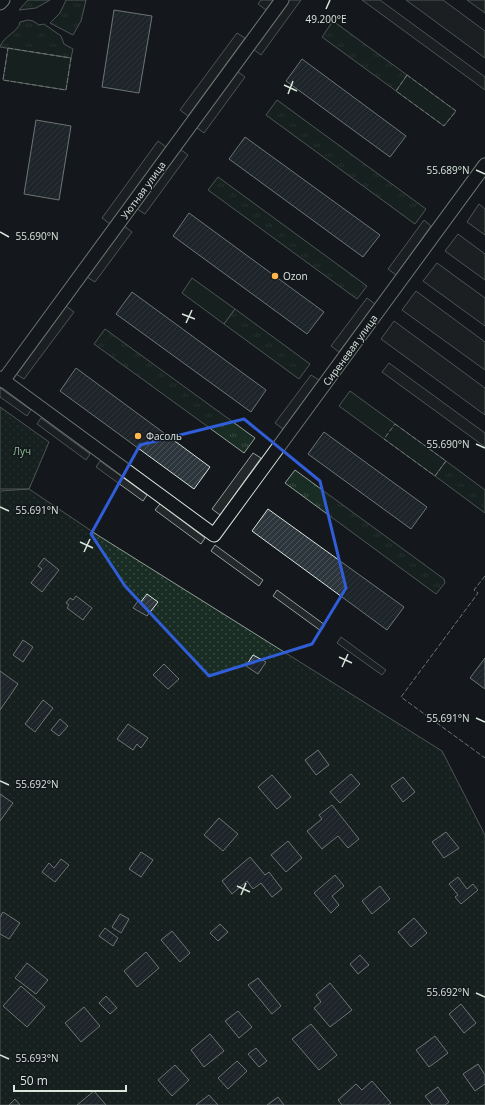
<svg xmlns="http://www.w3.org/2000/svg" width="485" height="1105" viewBox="0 0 485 1105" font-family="'Open Sans',sans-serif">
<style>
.grass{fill:#1a2d24;stroke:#939e99}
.park{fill:url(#park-tufts);stroke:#939e99}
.garden{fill:url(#garden-dots);stroke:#939e99}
.parking{fill:#24282b;stroke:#939e99}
.building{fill:url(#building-hatch);stroke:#d8e6dc}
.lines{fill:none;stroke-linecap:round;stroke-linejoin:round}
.minor-casing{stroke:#d8e6dc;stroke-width:15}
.minor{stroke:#14181c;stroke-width:13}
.fence{stroke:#d8e6dc;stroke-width:1;stroke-dasharray:5 2;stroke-linecap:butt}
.marked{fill:none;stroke:#305dd8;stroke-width:3;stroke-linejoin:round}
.ticks{fill:none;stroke:#d8e6dc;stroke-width:1.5}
.poi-dot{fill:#ffb74d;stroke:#14181c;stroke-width:1.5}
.labels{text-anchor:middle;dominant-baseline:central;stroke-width:3;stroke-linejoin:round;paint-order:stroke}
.street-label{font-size:10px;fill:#d8e6dc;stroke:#14181c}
.poi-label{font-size:10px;fill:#d8e6dc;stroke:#14181c;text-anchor:start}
.park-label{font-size:10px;fill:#8ac095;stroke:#14181c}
.ticks-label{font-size:10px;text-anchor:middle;fill:#d8e6dc;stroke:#14181c;stroke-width:3;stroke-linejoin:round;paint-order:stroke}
</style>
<defs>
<pattern id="park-tufts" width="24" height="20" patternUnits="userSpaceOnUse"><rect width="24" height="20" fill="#1a2d24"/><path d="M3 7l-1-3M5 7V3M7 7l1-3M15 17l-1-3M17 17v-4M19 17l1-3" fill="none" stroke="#3b4b43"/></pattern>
<pattern id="garden-dots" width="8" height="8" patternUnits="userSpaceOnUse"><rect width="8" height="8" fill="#1a2d24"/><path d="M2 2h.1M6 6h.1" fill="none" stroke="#3b4b43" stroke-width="1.8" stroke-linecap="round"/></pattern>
<pattern id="building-hatch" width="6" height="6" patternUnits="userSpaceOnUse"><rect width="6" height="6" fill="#2c363c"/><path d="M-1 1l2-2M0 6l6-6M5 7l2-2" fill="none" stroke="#4a5358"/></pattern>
</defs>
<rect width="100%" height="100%" fill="#14181c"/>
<g class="grass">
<polygon points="8,48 71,58 66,90 3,80"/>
<polygon points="407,75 456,111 444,126 396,91"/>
<polygon points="192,278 235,309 224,324 182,293"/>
<polygon points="350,391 446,461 435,476 339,406"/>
</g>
<g class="park">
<polygon points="28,0 50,0 36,8 19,10"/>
<polygon points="66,0 86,0 81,21 73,35 50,23 60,13"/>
<path d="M28,20L33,21L39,25L44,24L61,36L64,44L73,49L71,58L0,47C3,36 19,32 20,22Z"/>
<polygon points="333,21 407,75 396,91 322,37"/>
<polygon points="277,100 426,209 415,224 266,115"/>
<polygon points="218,177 367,286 357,299 208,190"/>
<polygon points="235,309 310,364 299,379 224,324"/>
<polygon points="105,329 255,438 244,453 94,344"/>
<polygon points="446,461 485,490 485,513 435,476"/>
<polygon points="295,470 444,579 445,583 436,594 285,483"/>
</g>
<polygon class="garden" points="0,407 49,442 29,489 99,536 442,751 485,835 485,1105 0,1105 0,491 29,489 0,489"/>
<g class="parking">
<polygon points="261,0 273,0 266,10 258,4"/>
<polygon points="289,0 301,0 261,55 253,49"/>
<polygon points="362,0 380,0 485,77 485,90"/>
<polygon points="406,0 443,0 485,31 485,58"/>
<polygon points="467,0 485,0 485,13"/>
<polygon points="237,33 245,38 188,116 180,110"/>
<polygon points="237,71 245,77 204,133 196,127"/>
<polygon points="158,141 166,147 110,224 102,218"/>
<polygon points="180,149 188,155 145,214 137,209"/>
<polygon points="479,204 485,209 485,235 467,222"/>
<polygon points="424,220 431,226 396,275 388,269"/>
<polygon points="124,226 132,232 95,282 87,277"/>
<polygon points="458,234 485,254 485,280 445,251"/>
<polygon points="437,263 485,298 485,326 423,281"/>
<polygon points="416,291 485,342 485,370 402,310"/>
<polygon points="367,298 375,304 339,352 331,346"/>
<polygon points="66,306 74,312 24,379 16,374"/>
<polygon points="394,321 485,388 485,415 381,339"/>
<polygon points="389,363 485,433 485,447 382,372"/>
<polygon points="311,375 319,380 283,429 275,423"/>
<polygon points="0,388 31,410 27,416 0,397"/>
<polygon points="41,418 90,454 86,460 37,424"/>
<polygon points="253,453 261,458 220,515 212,509"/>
<polygon points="100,461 147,495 143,501 96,467"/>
<polygon points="160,504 205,538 201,544 155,510"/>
<polygon points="215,545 263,580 259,586 211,551"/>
<polygon points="277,590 325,625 321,631 273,596"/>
<polygon points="341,637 386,670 382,675 337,643"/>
</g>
<g class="building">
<polygon points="114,10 152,16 139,93 102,87"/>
<polygon points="302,59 406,136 390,157 286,81"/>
<polygon points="36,120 71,126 59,200 24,194"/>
<polygon points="245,137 380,235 363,257 229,159"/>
<polygon points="189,213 324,312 307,334 173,236"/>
<polygon points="132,292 266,390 251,412 116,314"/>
<polygon points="76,368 210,467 194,489 60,391"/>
<polygon points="324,432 427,507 411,529 308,454"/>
<polygon points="268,509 404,607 387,630 252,531"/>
<polygon points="44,558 59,570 42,592 31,583 42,569 38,566"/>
<polygon points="147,594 158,602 147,616 133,608 138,601 140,603"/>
<polygon points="76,596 92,608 83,620 67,608 69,605 66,603 70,598 73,600"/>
<polygon points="23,640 33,647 23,662 13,655"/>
<polygon points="253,655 266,662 258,674 246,666"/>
<polygon points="485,658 485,689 470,678"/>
<polygon points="164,664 179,679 168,689 153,675"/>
<polygon points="0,671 18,684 0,710"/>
<polygon points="43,700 53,708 35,732 25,724"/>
<polygon points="60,719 68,726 59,736 51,730"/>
<polygon points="128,724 148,738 141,748 137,744 133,750 117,739"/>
<polygon points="318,750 329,765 316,775 305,760"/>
<polygon points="351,774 360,784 340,803 330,792"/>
<polygon points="272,775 291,797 277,809 258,787"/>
<polygon points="403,777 415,792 403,802 391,786"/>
<polygon points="0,794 13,803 0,821"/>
<polygon points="332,805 359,839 348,848 338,836 322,849 307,831 322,819 319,815"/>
<polygon points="219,818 238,834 223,851 204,835"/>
<polygon points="446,832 459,848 444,858 432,842"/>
<polygon points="288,841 302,858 286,872 271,855"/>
<polygon points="141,852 153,860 141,877 129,869"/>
<polygon points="250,857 265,875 269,872 282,889 272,897 261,883 253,889 247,881 232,894 222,881"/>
<polygon points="61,859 69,865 55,882 42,872 49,863 54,868"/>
<polygon points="335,875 344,886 332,896 339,905 331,913 314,893"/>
<polygon points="458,877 467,889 473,884 478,890 461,904 455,897 458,895 449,884"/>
<polygon points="380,886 390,899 372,914 362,901"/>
<polygon points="3,912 20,923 9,939 0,934 0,917"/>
<polygon points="120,914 129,919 121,933 112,927"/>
<polygon points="414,918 427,933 411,947 398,932"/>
<polygon points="220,924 228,932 218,941 210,933"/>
<polygon points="105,928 118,938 113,946 99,936"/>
<polygon points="172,931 190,953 180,962 161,940"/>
<polygon points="146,952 159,968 137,987 124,971"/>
<polygon points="360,955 369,965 358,974 350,964"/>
<polygon points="27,963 48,980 36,994 15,978"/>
<polygon points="258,978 281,1006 272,1014 248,985"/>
<polygon points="330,983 352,1010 330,1027 314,1008 321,1002 316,995"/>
<polygon points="21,986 45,1007 27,1027 3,1006"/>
<polygon points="106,996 117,1008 110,1014 99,1003"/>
<polygon points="461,1004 476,1023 464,1033 449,1014"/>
<polygon points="84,1007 100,1026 81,1042 65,1023"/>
<polygon points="238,1011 252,1027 239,1038 225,1021"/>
<polygon points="311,1024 337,1055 319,1070 292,1039"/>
<polygon points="210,1034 224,1051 204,1067 191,1050"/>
<polygon points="435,1036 448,1053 429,1067 416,1050"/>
<polygon points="256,1048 267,1061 259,1067 248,1054"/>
<polygon points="237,1061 247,1071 228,1089 218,1078"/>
<polygon points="478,1064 485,1075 485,1084 475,1091 463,1074"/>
<polygon points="175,1065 189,1080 172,1096 158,1080"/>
<polygon points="372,1081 391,1103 388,1105 342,1105 338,1100 356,1084 362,1090"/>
<polygon points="438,1087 449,1102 445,1105 432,1105 425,1096"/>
<polygon points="94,1091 106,1105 77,1105"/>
<polygon points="209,1095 218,1105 196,1105"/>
<polygon points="278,1097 284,1105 267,1105"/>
<polygon points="15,1099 20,1105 9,1105"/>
</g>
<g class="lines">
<g class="minor-casing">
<g id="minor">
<polyline points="0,3 3,0"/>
<polyline points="0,378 214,535 485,165"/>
<polyline points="3,381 282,0"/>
</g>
</g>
<use href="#minor" class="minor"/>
<g class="fence">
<polygon points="8,48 71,58 66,90 3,80"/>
<polygon points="407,75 456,111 444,126 396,91"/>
<polygon points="395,424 446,461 435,476 384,439"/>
<polyline points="485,576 474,590 478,593 401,697 485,758"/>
</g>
</g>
<path d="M0 0H485V1105H0ZM244,419L320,481L346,588L312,644L209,676L125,586L91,534L140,445Z" fill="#14181c" fill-opacity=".55" fill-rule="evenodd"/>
<path class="marked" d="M244,419L320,481L346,588L312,644L209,676L125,586L91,534L140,445Z"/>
<path class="ticks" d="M326,9L330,0M284,85L297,91M288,94L293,81M476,170L485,174M0,232L9,237M182,314L195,319M186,323L192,310M476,444L485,448M0,507L9,511M80,542L93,548M84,552L90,539M339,657L352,663M342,667L348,654M476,718L485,722M0,781L9,785M237,886L250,892M241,895L246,883M476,993L485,997M0,1055L9,1059"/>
<g class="poi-dot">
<circle cx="275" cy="276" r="4"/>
<circle cx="138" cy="436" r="4"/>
</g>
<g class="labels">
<g class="street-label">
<text transform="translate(143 190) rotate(-54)">Уютная улица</text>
<text transform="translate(350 350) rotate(-54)">Сиреневая улица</text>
</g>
<g class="poi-label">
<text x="283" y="276">Ozon</text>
<text x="146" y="436">Фасоль</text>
</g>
<g class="park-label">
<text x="22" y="451">Луч</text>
</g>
</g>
<g class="ticks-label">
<text x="326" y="23">49.200°E</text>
<text x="448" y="174">55.689°N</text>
<text x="37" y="240">55.690°N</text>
<text x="448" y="448">55.690°N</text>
<text x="37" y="514">55.691°N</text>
<text x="448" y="722">55.691°N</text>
<text x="37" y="788">55.692°N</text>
<text x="448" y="996">55.692°N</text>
<text x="37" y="1062">55.693°N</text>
</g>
<path d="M14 1085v6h112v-6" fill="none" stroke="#d8e6dc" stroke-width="2"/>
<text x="20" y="1085" font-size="12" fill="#d8e6dc" stroke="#14181c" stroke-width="3" paint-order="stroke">50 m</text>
</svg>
